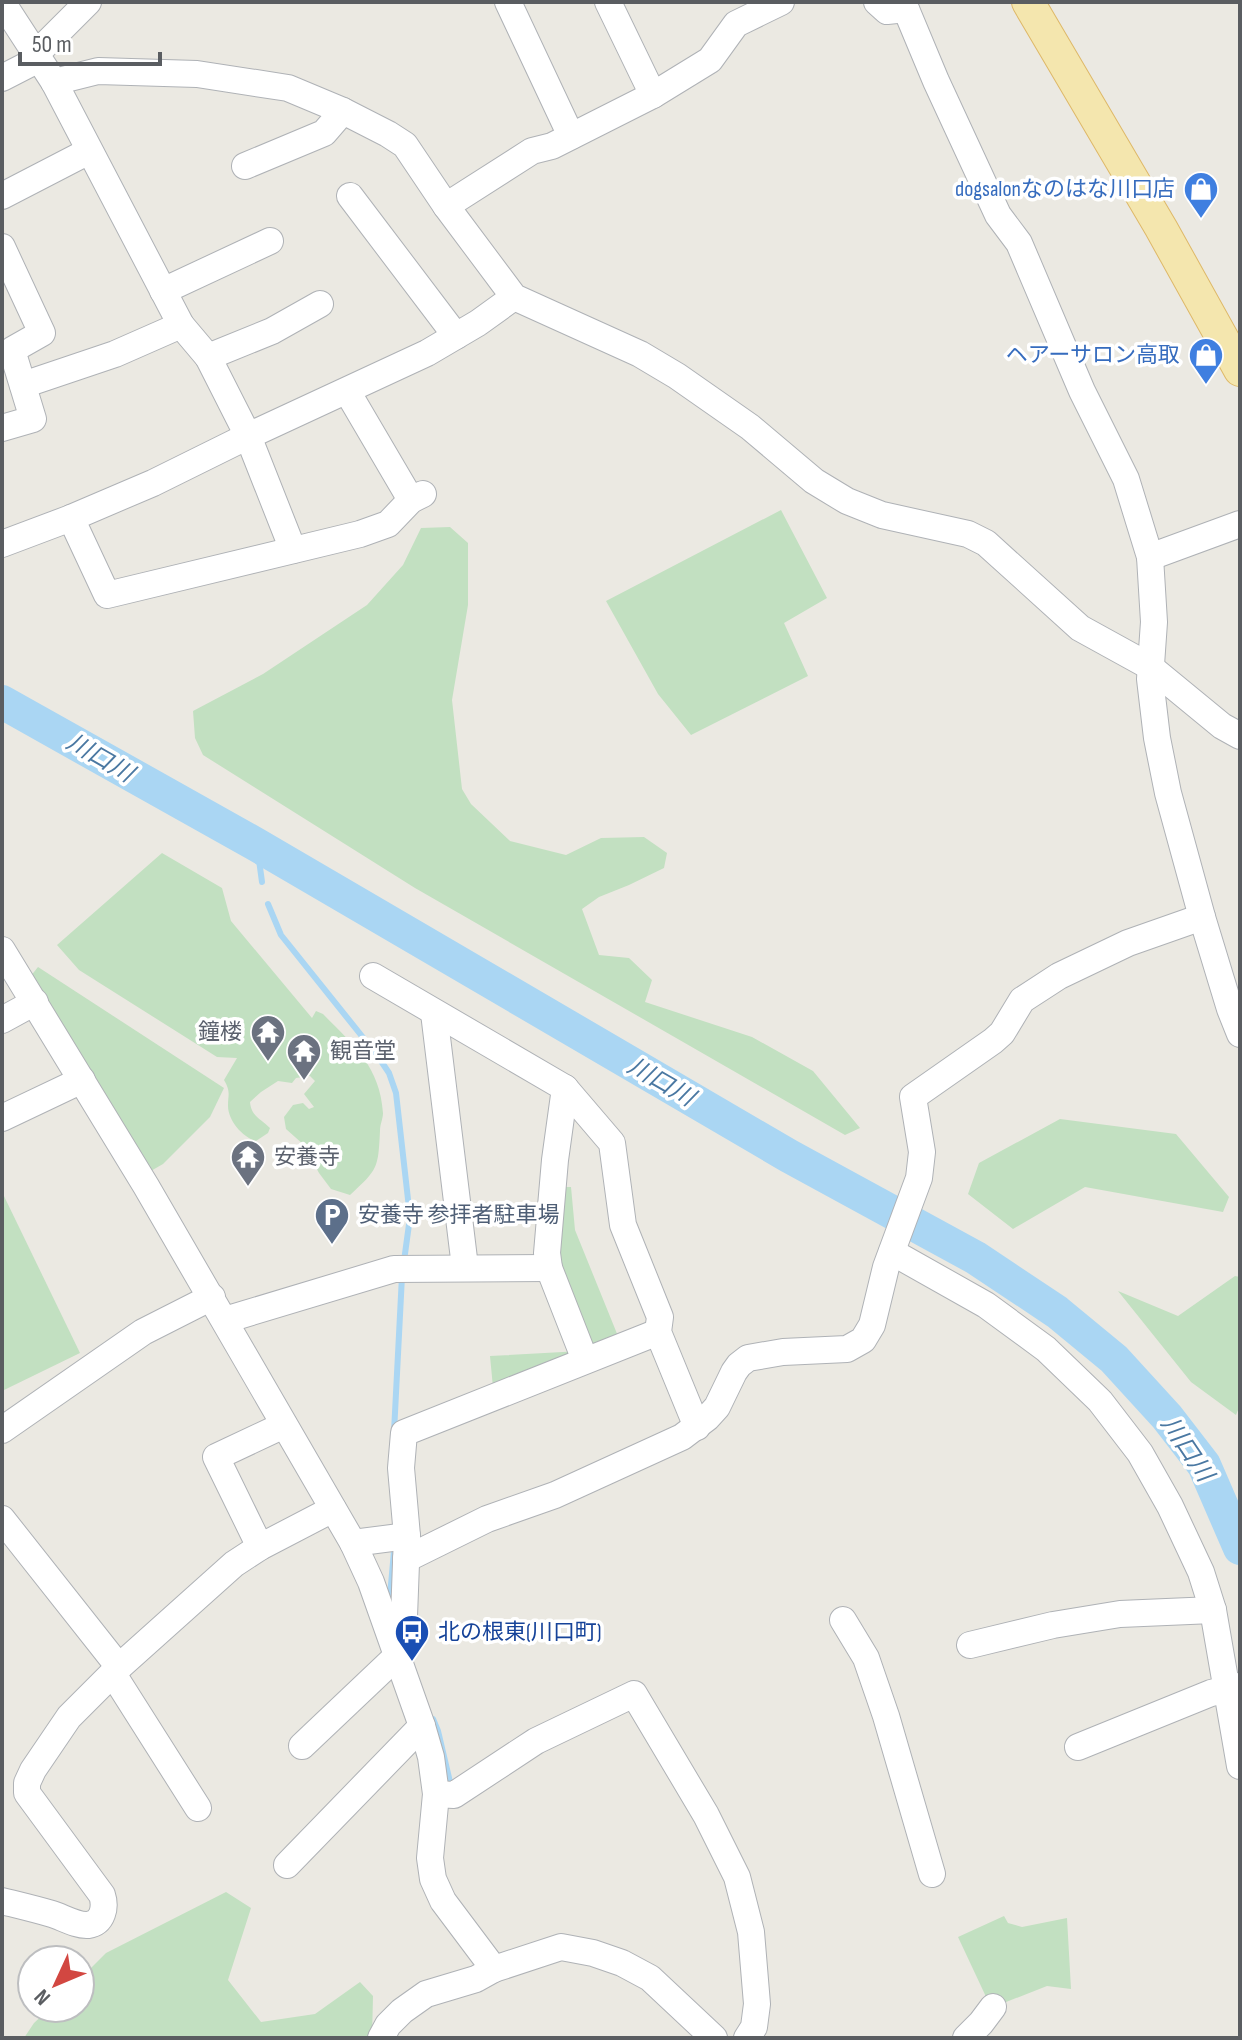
<svg xmlns="http://www.w3.org/2000/svg" width="1242" height="2040" viewBox="0 0 1242 2040" font-family="'Sofia Sans Condensed','Noto Sans JP',sans-serif">
<style>
.green{fill:#c2e0c1}
.lines{fill:none;stroke-linecap:round;stroke-linejoin:round}
.stream{stroke:#aad6f3;stroke-width:6}
.river{stroke:#aad6f3;stroke-width:34}
.minor-casing{stroke:#afb2b6;stroke-width:28}
.major-casing{stroke:#deb868;stroke-width:34}
.minor{stroke:#fff;stroke-width:26}
.major{stroke:#f4e6ae;stroke-width:32}
.labels{text-anchor:middle;dominant-baseline:central;stroke-width:7;stroke-linejoin:round;paint-order:stroke}
.shop-label{font-size:22px;fill:#366cbe;stroke:#fff;text-anchor:end}
.worship-label{font-size:22px;fill:#5b616d;stroke:#fff;text-anchor:start}
.service-label{font-size:22px;fill:#4e5e75;stroke:#fff;text-anchor:start}
.transit-label{font-size:22px;fill:#164399;stroke:#fff;text-anchor:start}
.water-label{font-size:24px;font-style:italic;fill:#4a78a2;stroke:#fff}
</style>
<rect width="100%" height="100%" fill="#ebe9e2"/>
<g class="green">
<polygon points="781,510 827,598 784,623 808,676 691,735 658,694 606,601"/>
<polygon points="450,527 468,543 468,605 452,700 462,789 471,804 510,841 566,855 601,838 644,837 667,853 664,868 629,885 599,897 582,909 599,955 629,958 652,980 645,1002 752,1037 813,1071 860,1128 845,1135 415,888 203,755 195,738 193,711 263,674 367,605 403,565 421,528"/>
<path d="M162,853L222,888L231,921L312,1018L316,1011L323,1014C353,1045 380,1066 383,1113C383,1119 380,1124 380,1131C378,1169 378,1169 350,1195L331,1189L319,1173L304,1145L286,1129L284,1117L293,1105L303,1103L309,1109L314,1107L304,1094L315,1081L310,1076L296,1078L292,1083L278,1081L261,1092L250,1102C251,1116 261,1119 270,1128L268,1133L256,1141C242,1137 228,1120 228,1106C228,1094 231,1092 224,1080L237,1058L217,1057L79,970L57,945Z"/>
<polygon points="38,967 224,1088 210,1117 163,1164 149,1172 30,977"/>
<polygon points="1060,1119 1176,1134 1229,1197 1223,1212 1085,1187 1013,1229 968,1194 979,1163"/>
<polygon points="553,1187 571,1187 575,1230 622,1346 494,1398 490,1356 581,1351 549,1268"/>
<polygon points="2,1192 80,1353 2,1391"/>
<polygon points="1235,1276 1240,1277 1240,1405 1236,1415 1191,1382 1118,1291 1178,1316"/>
<polygon points="226,1892 251,1908 228,1980 261,2022 315,2014 360,1982 373,1996 372,2038 24,2038 34,2023 50,2008 80,2008 80,1979 106,1953"/>
<polygon points="1004,1916 1008,1923 1022,1927 1067,1918 1071,1989 1047,1986 996,2006 988,2001 958,1937"/>
</g>
<g class="lines">
<g class="stream">
<polyline points="257,845 262,882"/>
<polyline points="268,904 281,935 377,1055 389,1073 396,1093 410,1217 404,1261"/>
<polyline points="394,1432 402,1276"/>
<polyline points="393,1607 390,1596 394,1551"/>
<polyline points="433,1719 438,1731 450,1782 448,1790"/>
</g>
<polyline class="river" points="2,702 257,845 789,1156 976,1258 1057,1312 1114,1359 1167,1417 1204,1465 1240,1548"/>
<g class="minor-casing">
<g id="minor">
<polyline points="2,2 54,82 181,325 208,357 248,436 293,550"/>
<polyline points="508,2 571,136"/>
<polyline points="608,2 653,95"/>
<polyline points="877,2 887,11 906,9"/>
<polyline points="903,2 936,81 998,215 1019,243 1082,391 1126,479 1150,557 1154,622 1150,679 1157,738 1168,793 1202,917 1230,1009 1240,1034"/>
<polyline points="36,54 88,2"/>
<polyline points="2,78 39,59"/>
<polyline points="54,82 98,71 197,74 288,88 343,111 388,134 405,145 446,206 514,297 640,354 677,376 750,427 814,481 847,501 882,515 968,534 986,543 1080,628 1149,666 1222,726 1240,736"/>
<polyline points="245,166 324,133 343,111"/>
<polyline points="2,196 89,151"/>
<polyline points="350,196 456,336"/>
<polyline points="446,206 532,151 552,146 653,95 710,60 736,24 781,2"/>
<polyline points="2,247 42,333 12,350 33,419 2,428"/>
<polyline points="163,291 270,241"/>
<polyline points="208,357 272,331 320,304"/>
<polyline points="23,385 115,354 181,325"/>
<polyline points="347,391 411,500"/>
<polyline points="71,518 107,595 360,534 388,524 411,500 423,494"/>
<polyline points="2,544 71,518 153,483 248,436 427,353 478,323 514,297"/>
<polyline points="1150,557 1240,524"/>
<polyline points="2,950 146,1186 353,1543 371,1582 422,1726 431,1757 436,1794 430,1858 433,1879 443,1901 494,1969"/>
<polyline points="373,976 565,1088 555,1160 547,1253 549,1268 585,1360"/>
<polyline points="434,1013 465,1267"/>
<polyline points="2,1020 35,1002"/>
<polyline points="565,1088 612,1143 623,1225 660,1317 658,1332 697,1427"/>
<polyline points="2,1118 82,1080"/>
<polyline points="892,1252 986,1305 1046,1349 1100,1401 1140,1453 1170,1506 1201,1572 1213,1610 1240,1766"/>
<polyline points="225,1320 394,1269 549,1268"/>
<polyline points="2,1430 143,1332 212,1297"/>
<polyline points="2,1519 119,1667"/>
<polyline points="353,1543 407,1536"/>
<polyline points="260,1547 216,1457 284,1425"/>
<polyline points="406,1559 487,1519 555,1495 682,1437 707,1418 717,1407 734,1372 739,1365 748,1358 783,1352 847,1349 863,1340 872,1325 886,1267 919,1178 922,1152 913,1097 993,1041 1002,1033 1022,1000 1059,976 1128,943 1202,917"/>
<polyline points="843,1620 866,1658 886,1716 932,1874"/>
<polyline points="388,1628 400,1622 404,1617 407,1536 401,1468 404,1433 658,1332"/>
<polyline points="970,1645 1053,1625 1120,1614 1213,1610"/>
<polyline points="113,1674 198,1808"/>
<polyline points="302,1746 397,1656"/>
<polyline points="1078,1747 1211,1693 1240,1686"/>
<polyline points="436,1794 454,1795 536,1741 634,1694 706,1815 737,1877 751,1932 757,2004 754,2027 747,2038"/>
<polyline points="287,1865 422,1726"/>
<path d="M2,1901C18,1905 35,1909 52,1914C62,1917 77,1926 88,1925C103,1923 106,1907 102,1895L27,1793V1783L33,1770L69,1717L119,1667L234,1564L260,1547L333,1509"/>
<polyline points="381,2038 388,2025 402,2011 426,1994 476,1979 494,1969 561,1947 593,1953 622,1963 650,1978 714,2038"/>
<polyline points="966,2038 981,2023 993,2007"/>
</g>
</g>
<g class="major-casing">
<polyline id="major" points="1028,2 1161,228 1240,370"/>
</g>
<use href="#minor" class="minor"/>
<use href="#major" class="major"/>
</g>
<defs>
<g id="shop-pin" transform="scale(1.8)"><path d="M0 17L-7.5 6A9.5 9.5 0 1 1 7.5 6Z" fill="#3f7fe0" stroke="#fff"/><path d="M-5-2.5h2.3a2.7 3.5 0 0 1 5.4 0H5L5.5 6h-11ZM-1.5-2.5h3a1.5 2.3 0 0 0-3 0Z" fill="#fff"/></g>
<g id="temple-pin" transform="scale(1.8)"><path d="M0 17L-7.5 6A9.5 9.5 0 1 1 7.5 6Z" fill="#6b7280" stroke="#fff"/><path d="M0-6L5-2H3V0L6.5 2.5H4V6H1.5V3h-3V6H-4V2.5H-6.5L-3 0V-2H-5Z" fill="#fff"/></g>
<g id="parking-pin" transform="scale(1.8)"><path d="M0 17L-7.5 6A9.5 9.5 0 1 1 7.5 6Z" fill="#5c6f8a" stroke="#fff"/><path d="M-3.5-5.5H1a3.5 3.5 0 0 1 0 7H-1V5.5H-3.5ZM-1-3.4V-.6H.8a1.4 1.4 0 0 0 0-2.8Z" fill="#fff"/></g>
<g id="bus-pin" transform="scale(1.8)"><path d="M0 17L-7.5 6A9.5 9.5 0 1 1 7.5 6Z" fill="#1a4fb4" stroke="#fff"/><path d="M-5-6H5V4H4V6H2V4H-2V6H-4V4H-5ZM-3.5-4V0h7V-4ZM-3.5 1.2v1.5H-2V1.2ZM2 1.2v1.5H3.5V1.2Z" fill="#fff"/></g>
</defs>
<g fill-rule="evenodd">
<use href="#shop-pin" x="1201" y="189"/>
<use href="#shop-pin" x="1206" y="355"/>
<use href="#temple-pin" x="268" y="1032"/>
<use href="#temple-pin" x="304" y="1051"/>
<use href="#temple-pin" x="248" y="1157"/>
<use href="#parking-pin" x="332" y="1215"/>
<use href="#bus-pin" x="412" y="1632"/>
</g>
<g class="labels">
<g class="shop-label">
<text x="1175" y="189">dogsalonなのはな川口店</text>
<text x="1180" y="355">ヘアーサロン高取</text>
</g>
<g class="worship-label">
<text x="242" y="1032" text-anchor="end">鐘楼</text>
<text x="330" y="1051">観音堂</text>
<text x="274" y="1157">安養寺</text>
</g>
<g class="service-label">
<text x="358" y="1215">安養寺 参拝者駐車場</text>
</g>
<g class="transit-label">
<text x="438" y="1632">北の根東(川口町)</text>
</g>
<g class="water-label">
<text transform="translate(100 758) rotate(30)">川口川</text>
<text transform="translate(661 1082) rotate(30)">川口川</text>
<text transform="translate(1187 1449) rotate(56)">川口川</text>
</g>
</g>
<rect width="1242" height="2040" fill="none" stroke="#5a5d61" stroke-width="8"/>
<g transform="translate(56 1984) rotate(226)"><circle r="38" fill="#ffffff" stroke="#bdbec0" stroke-width="2"/>
<path d="M0-6L14 30L0 20L-14 30Z" fill="#d24741"/>
<text y="-12" font-size="22" font-weight="bold" text-anchor="middle" fill="#5a5d61">N</text>
</g>
<path d="M20 52v12h140v-12" fill="none" stroke="#5a5d61" stroke-width="4"/>
<text x="32" y="52" font-size="24" fill="#5a5d61" stroke="#ffffff" stroke-width="6" paint-order="stroke">50 m</text>
</svg>
